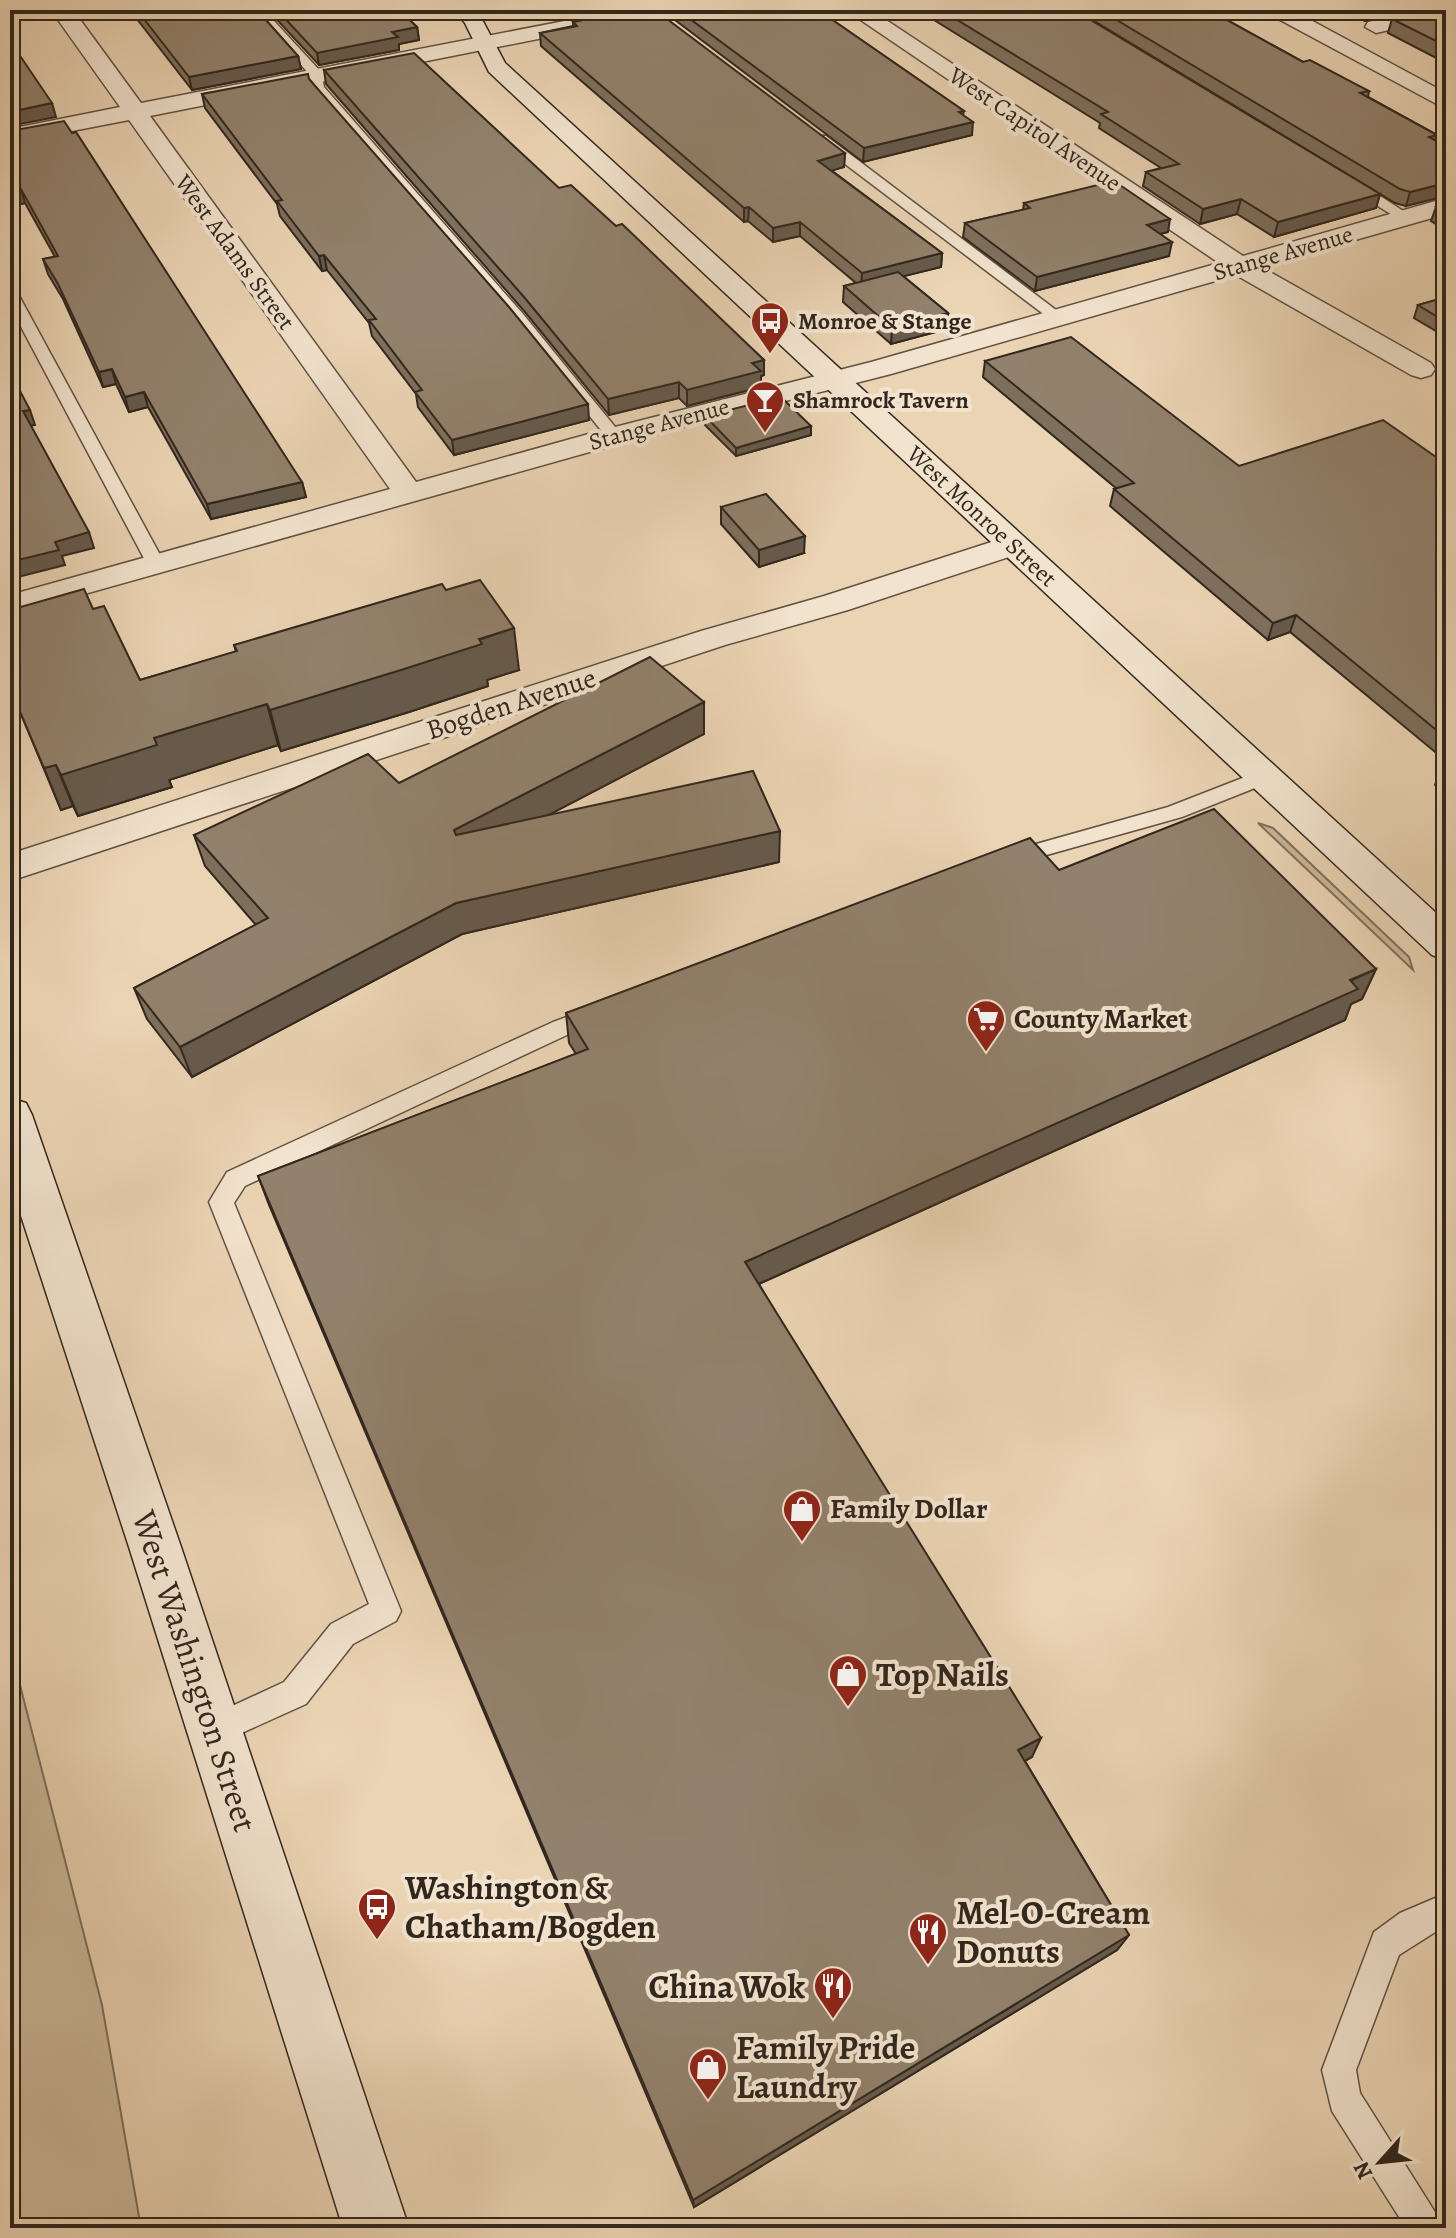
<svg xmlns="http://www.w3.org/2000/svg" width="1456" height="2238" viewBox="0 0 1456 2238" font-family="Alegreya,serif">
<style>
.green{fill:#cbb79a;stroke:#7e6f5c;stroke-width:2}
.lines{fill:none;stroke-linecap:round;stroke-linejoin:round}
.lane-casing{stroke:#605243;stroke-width:3}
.street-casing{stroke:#605243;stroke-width:3}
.secondary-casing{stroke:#31271d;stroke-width:3}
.lane{fill:#f2e3ce;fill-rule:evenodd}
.street{fill:#f2e3ce;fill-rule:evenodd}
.secondary{fill:#f2e3ce;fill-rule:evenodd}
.wall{fill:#7e6f5d;stroke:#31271d;stroke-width:2}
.shaded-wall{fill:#665a4c;stroke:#31271d;stroke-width:2}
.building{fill:#92816c;stroke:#31271d;stroke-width:2}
.labels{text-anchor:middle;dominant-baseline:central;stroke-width:8;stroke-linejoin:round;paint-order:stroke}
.far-street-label{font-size:24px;fill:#31271d;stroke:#f2e3ce}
.far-poi-label{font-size:24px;font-weight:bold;fill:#31271d;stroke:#f2e3ce;text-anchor:start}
.street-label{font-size:28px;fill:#31271d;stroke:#f2e3ce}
.poi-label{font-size:28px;font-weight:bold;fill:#31271d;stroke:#f2e3ce;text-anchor:start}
.near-street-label{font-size:34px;fill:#31271d;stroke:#f2e3ce}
.near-poi-label{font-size:34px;font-weight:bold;fill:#31271d;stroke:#f2e3ce;text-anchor:start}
</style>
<rect width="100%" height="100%" fill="#ebd4b4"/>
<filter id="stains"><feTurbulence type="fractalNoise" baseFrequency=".0025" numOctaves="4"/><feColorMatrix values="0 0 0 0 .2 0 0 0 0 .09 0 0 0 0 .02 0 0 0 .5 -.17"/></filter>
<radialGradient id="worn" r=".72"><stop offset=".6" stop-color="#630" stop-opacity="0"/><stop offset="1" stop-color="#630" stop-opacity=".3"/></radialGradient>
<g class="green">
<polygon points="1258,823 1273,828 1409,957 1413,970"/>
<polygon points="10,1646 102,2005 141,2228 10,2228"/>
</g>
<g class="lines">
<g class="lane-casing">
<g id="lane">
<polygon points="252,10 264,10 321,72 324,87 523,314 620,433 620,439 608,439 513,320 314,91 311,76"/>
<polygon points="816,136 826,136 1060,313 1060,319 1050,319 816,142"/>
<polygon points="1347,181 1357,181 1414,218 1402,221 1347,187"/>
<polygon points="10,288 17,292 165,564 162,568 156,569 147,564 10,306"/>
<polygon points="1263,770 1270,772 1273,777 1270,782 1182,817 1011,865 1004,863 1000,858 1004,853 1168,807"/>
<polygon points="599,1005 607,1008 610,1014 607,1020 569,1034 245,1186 234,1203 401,1611 396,1621 353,1644 306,1704 215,1745 204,1741 200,1730 204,1719 284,1682 331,1624 369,1604 209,1202 227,1172 553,1022"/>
<polygon points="1440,1896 1446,1898 1446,1931 1440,1929 1399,1955 1356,2070 1360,2093 1445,2228 1406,2228 1332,2111 1322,2070 1374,1932 1400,1913"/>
</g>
</g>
<g class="street-casing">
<g id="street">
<polygon points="51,10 73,10 141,103 621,10 665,10 654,16 150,116 416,482 603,430 871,362 1219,263 846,10 871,10 1243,256 1446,198 1446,214 1261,267 1431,363 1435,369 1431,375 1421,378 1411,375 1236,275 891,374 625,442 10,615 10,595 390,489 129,120 10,143 10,129 120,107"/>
<polygon points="1265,10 1292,10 1446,93 1446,109 1269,14"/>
<polygon points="1422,10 1446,10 1446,17 1376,33 1365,27 1368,22"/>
<polygon points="1013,535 1024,538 1029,545 1024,552 848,610 725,645 10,881 10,854 701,631 824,596"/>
</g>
</g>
<g class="secondary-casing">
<g id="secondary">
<polygon points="454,10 477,10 505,63 1446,922 1446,960 1432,955 489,72 465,23"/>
<polygon points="10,1098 26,1103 32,1115 181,1547 409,2228 343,2228 129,1547 10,1182"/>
</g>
</g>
<use href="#lane" class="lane"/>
<use href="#street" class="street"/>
<use href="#secondary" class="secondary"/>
</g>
<g class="wall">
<polygon points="130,10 257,10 298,56 301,69 192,90"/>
<polygon points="268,10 399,10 417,27 419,40 399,44 399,50 319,65"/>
<polygon points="543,10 605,10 555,20"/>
<polygon points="670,10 818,10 964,111 963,115 972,135 863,162 671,17"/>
<polygon points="918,10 1074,10 1377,192 1076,10 1209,10 1303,62 1369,91 1368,97 1437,135 1406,206 1395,203 1380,194 1376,208 1274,237 1237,214 1200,224 1143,186 1146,172 1161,168 1099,128 1100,123"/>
<polygon points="1343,10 1410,10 1365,21"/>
<polygon points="1446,10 1446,63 1388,33 1392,19"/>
<polygon points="573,22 845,153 844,167 831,170 942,253 941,267 903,276 948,313 947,329 891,344 843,302 844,286 856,283 800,236 773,242 748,221 744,222 541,46 540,33 573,26"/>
<polygon points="324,70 559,188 616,226 764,360 764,375 761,376 761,387 687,406 679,398 609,415 525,312 326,84"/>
<polygon points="309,79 589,420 454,455 418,407 416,394 372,336 369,323 327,270 322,271 280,216 277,204 205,108 202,94"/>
<polygon points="10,131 302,482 306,497 211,519 148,407 129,412 116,384 103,387 63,299 48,274 43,259 55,257 25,203 12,206 10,202"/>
<polygon points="1024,203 1168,232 1160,234 1169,256 1035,291 963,237 965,223 1023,210"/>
<polygon points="1446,203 1446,230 1431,221 1436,207"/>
<polygon points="1446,297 1446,337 1414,318 1418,305"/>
<polygon points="985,361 1239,466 1446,464 1446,761 1290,632 1268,640 1110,506 1114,489 1117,489 983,377"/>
<polygon points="705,416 811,426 811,435 736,456 705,425"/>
<polygon points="721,507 804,553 759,567 721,524"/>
<polygon points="446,590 519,670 487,680 488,686 409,712 281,751 278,745 169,780 172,787 78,816 73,806 61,810 10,688 93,609 140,680 236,652 234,645"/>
<polygon points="704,702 704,734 546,816 779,862 462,934 192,1077 147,1019 134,988 256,925 205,866 194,835 399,783"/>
<polygon points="1446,766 1446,794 1435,785 1442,767"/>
<polygon points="1059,870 1376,969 1362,999 1351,1004 1345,1020 759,1284 1032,1757 1025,1761 1129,1935 1117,1950 694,2207 269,1205 258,1176 576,1054 569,1043 566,1013"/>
<polygon points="1446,2160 1446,2179 1437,2166"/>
</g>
<g class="shaded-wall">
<polygon points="554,10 605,10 555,20"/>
<polygon points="1368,10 1410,10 1365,21"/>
<polygon points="417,27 419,40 399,44 399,50 319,65 317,53 392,32"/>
<polygon points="16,28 20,41 10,43 10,29"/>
<polygon points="298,56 301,69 192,90 189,77"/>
<polygon points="52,103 56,117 10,126 10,112"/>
<polygon points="973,122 972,135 863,162 864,148"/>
<polygon points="845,153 844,167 818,175 818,161"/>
<polygon points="1446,183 1446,196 1406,206 1410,192"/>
<polygon points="21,189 25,203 12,206 10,200 10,191"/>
<polygon points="1380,194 1376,208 1274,237 1278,222"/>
<polygon points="1241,199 1237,214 1200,224 1203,209"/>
<polygon points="749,207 748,221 744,222 744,208"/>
<polygon points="1170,219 1168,232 1144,238 1147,225"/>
<polygon points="800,222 800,236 773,242 773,228"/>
<polygon points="1172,242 1169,256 1035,291 1037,277"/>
<polygon points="942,253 941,267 861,287 862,273"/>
<polygon points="324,255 327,270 322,271 319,256"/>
<polygon points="948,313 947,329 891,344 892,328"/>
<polygon points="764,360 764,375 761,376 761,387 687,406 687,390 752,363"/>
<polygon points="112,369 116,384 103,387 99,372"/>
<polygon points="679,382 679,398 609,415 608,399"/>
<polygon points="144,392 148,407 129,412 125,397"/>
<polygon points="588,404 589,420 454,455 452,440"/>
<polygon points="30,410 35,425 28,426 23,411"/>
<polygon points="811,426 811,435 736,456 736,448"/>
<polygon points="302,482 306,497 211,519 207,504"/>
<polygon points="89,532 94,548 62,556 65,565 10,579 10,562 55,542"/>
<polygon points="805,536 804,553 759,567 759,550"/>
<polygon points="1296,615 1290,632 1268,640 1273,623"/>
<polygon points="514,628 519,670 487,680 488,686 409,712 281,751 270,710"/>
<polygon points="704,702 704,734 460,861 454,830"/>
<polygon points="267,704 278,745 169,780 172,787 78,816 61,775 154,738"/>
<polygon points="56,765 73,806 61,810 44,768"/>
<polygon points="780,831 779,862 462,934 192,1077 180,1047 456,903"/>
<polygon points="1376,969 1362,999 1351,1004 1345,1020 745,1290 745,1262"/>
<polygon points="1041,1738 1032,1757 1010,1769 1018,1750"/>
<polygon points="1129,1935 1117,1950 694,2207 693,2200"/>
</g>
<g class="building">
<polygon points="137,10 257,10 298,56 189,77"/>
<polygon points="277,10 399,10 417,27 392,32 398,37 317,53"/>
<polygon points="635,10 655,10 845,153 818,161 942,253 862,273 800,222 773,228 749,207 744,208 540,33 577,26 573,22"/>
<polygon points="678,10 818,10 964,111 959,112 973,122 864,148"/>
<polygon points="941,10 1074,10 1380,194 1278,222 1241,199 1203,209 1146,172 1179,164 1101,114 1108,112"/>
<polygon points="1100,10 1209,10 1303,62 1310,60 1369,91 1360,93 1437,135 1429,137 1446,146 1446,183 1410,192 1400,189"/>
<polygon points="1432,10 1446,10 1446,46 1392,19"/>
<polygon points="10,19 16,28 10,29"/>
<polygon points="10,41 52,103 10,112"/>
<polygon points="414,53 559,188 571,185 616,226 622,224 764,360 752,363 761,371 687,390 679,382 608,399 524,297 324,70"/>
<polygon points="308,74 309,79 509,307 588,404 452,440 415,392 422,390 369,320 376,319 324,255 319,256 277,201 282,200 202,94"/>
<polygon points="64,121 72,133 76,132 302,482 207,504 144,392 125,397 112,369 99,372 58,284 43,259 58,256 21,189 10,191 10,131"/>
<polygon points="1114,181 1170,219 1147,225 1172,242 1037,277 965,223 1030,208 1024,203"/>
<polygon points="1446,203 1446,213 1436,207"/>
<polygon points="898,272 948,313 892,328 844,286"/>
<polygon points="1446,297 1446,322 1418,305"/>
<polygon points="1071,337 1239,466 1383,420 1446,464 1446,738 1296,615 1273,623 1114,489 1134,483 985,361"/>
<polygon points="10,372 30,410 23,411 89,532 55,542 59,550 10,562"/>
<polygon points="781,397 811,426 736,448 705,416"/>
<polygon points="766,494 805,536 759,550 721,507"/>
<polygon points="480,580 514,628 479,639 482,644 401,670 270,710 267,704 154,738 157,745 61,775 56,765 44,768 10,688 10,610 84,589 93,609 104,606 140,680 237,651 234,645 442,584 446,590"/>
<polygon points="650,657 704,702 454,830 456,835 753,771 780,831 456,903 180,1047 134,988 268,918 194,835 368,754 399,783"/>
<polygon points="1214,809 1376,969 1350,980 1358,989 745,1262 1041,1738 1018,1750 1129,1935 693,2200 258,1176 588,1049 566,1013 1030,838 1059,870"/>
</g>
<defs>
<g id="bus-pin" transform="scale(2)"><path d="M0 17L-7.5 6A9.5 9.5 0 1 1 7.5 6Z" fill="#8f2418" stroke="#f2e3ce"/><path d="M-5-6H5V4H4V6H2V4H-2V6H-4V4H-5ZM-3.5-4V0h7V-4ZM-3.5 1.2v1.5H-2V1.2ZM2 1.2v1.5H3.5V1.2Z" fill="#fff"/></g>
<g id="bar-pin" transform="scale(2)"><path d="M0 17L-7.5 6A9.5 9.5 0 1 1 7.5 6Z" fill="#8f2418" stroke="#f2e3ce"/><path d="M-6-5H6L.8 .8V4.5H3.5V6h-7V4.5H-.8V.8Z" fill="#fff"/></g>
<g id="supermarket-pin" transform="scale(2)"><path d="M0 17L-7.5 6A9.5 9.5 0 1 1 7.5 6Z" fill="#8f2418" stroke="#f2e3ce"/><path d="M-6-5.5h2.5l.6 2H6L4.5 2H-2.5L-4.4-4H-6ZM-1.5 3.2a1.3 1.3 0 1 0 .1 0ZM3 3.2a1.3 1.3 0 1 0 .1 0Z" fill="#fff"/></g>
<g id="shop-pin" transform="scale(2)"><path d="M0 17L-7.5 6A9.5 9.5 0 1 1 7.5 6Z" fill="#8f2418" stroke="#f2e3ce"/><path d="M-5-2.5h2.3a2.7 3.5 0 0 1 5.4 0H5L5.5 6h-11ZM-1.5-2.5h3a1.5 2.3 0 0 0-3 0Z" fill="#fff"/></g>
<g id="restaurant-pin" transform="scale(2)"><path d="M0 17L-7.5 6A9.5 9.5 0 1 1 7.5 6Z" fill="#8f2418" stroke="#f2e3ce"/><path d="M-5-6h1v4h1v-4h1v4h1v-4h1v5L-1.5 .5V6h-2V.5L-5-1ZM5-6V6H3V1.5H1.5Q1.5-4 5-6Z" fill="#fff"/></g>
</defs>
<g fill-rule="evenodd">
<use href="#bus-pin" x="770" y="321"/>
<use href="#bar-pin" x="765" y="400"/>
<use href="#supermarket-pin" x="986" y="1019"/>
<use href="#shop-pin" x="802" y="1509"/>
<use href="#shop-pin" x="848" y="1674"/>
<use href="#bus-pin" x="377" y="1907"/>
<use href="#restaurant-pin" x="928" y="1932"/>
<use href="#restaurant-pin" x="833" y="1986"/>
<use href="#shop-pin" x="708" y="2067"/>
</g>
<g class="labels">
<g class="far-street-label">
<text transform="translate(1035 129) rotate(34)">West Capitol Avenue</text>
<text transform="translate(235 252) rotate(54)">West Adams Street</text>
<text transform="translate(1283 253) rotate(-16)">Stange Avenue</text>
<text transform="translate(659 424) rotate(-15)">Stange Avenue</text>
<text transform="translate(982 516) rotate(43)">West Monroe Street</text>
</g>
<g class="far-poi-label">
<text x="798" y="321">Monroe &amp; Stange</text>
<text x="793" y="400">Shamrock Tavern</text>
</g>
<g class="street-label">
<text transform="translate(511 704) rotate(-18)">Bogden Avenue</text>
</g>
<g class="poi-label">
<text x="1014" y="1019">County Market</text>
<text x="830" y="1509">Family Dollar</text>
</g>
<g class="near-street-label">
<text transform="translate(195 1671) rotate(72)">West Washington Street</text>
</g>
<g class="near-poi-label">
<text x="876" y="1674">Top Nails</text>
<text x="405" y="1887">Washington &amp;<tspan x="405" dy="39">Chatham/Bogden</tspan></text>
<text x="956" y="1912">Mel-O-Cream<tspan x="956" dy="39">Donuts</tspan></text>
<text x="805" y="1986" text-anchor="end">China Wok</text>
<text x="736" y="2047">Family Pride<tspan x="736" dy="39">Laundry</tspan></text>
</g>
</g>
<rect width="1456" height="2238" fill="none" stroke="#ebd4b4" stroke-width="40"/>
<rect x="12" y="12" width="1432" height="2214" fill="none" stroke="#31271d" stroke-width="4"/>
<rect x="20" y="20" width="1416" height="2198" fill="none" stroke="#31271d" stroke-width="2"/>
<g transform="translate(1380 2162) rotate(243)" stroke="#f2e3ce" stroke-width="6" paint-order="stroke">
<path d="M0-6L14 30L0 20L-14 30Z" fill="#31271d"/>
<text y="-12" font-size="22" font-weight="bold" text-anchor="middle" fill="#31271d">N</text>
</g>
<rect width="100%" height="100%" filter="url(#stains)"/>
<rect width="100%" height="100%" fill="url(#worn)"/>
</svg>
